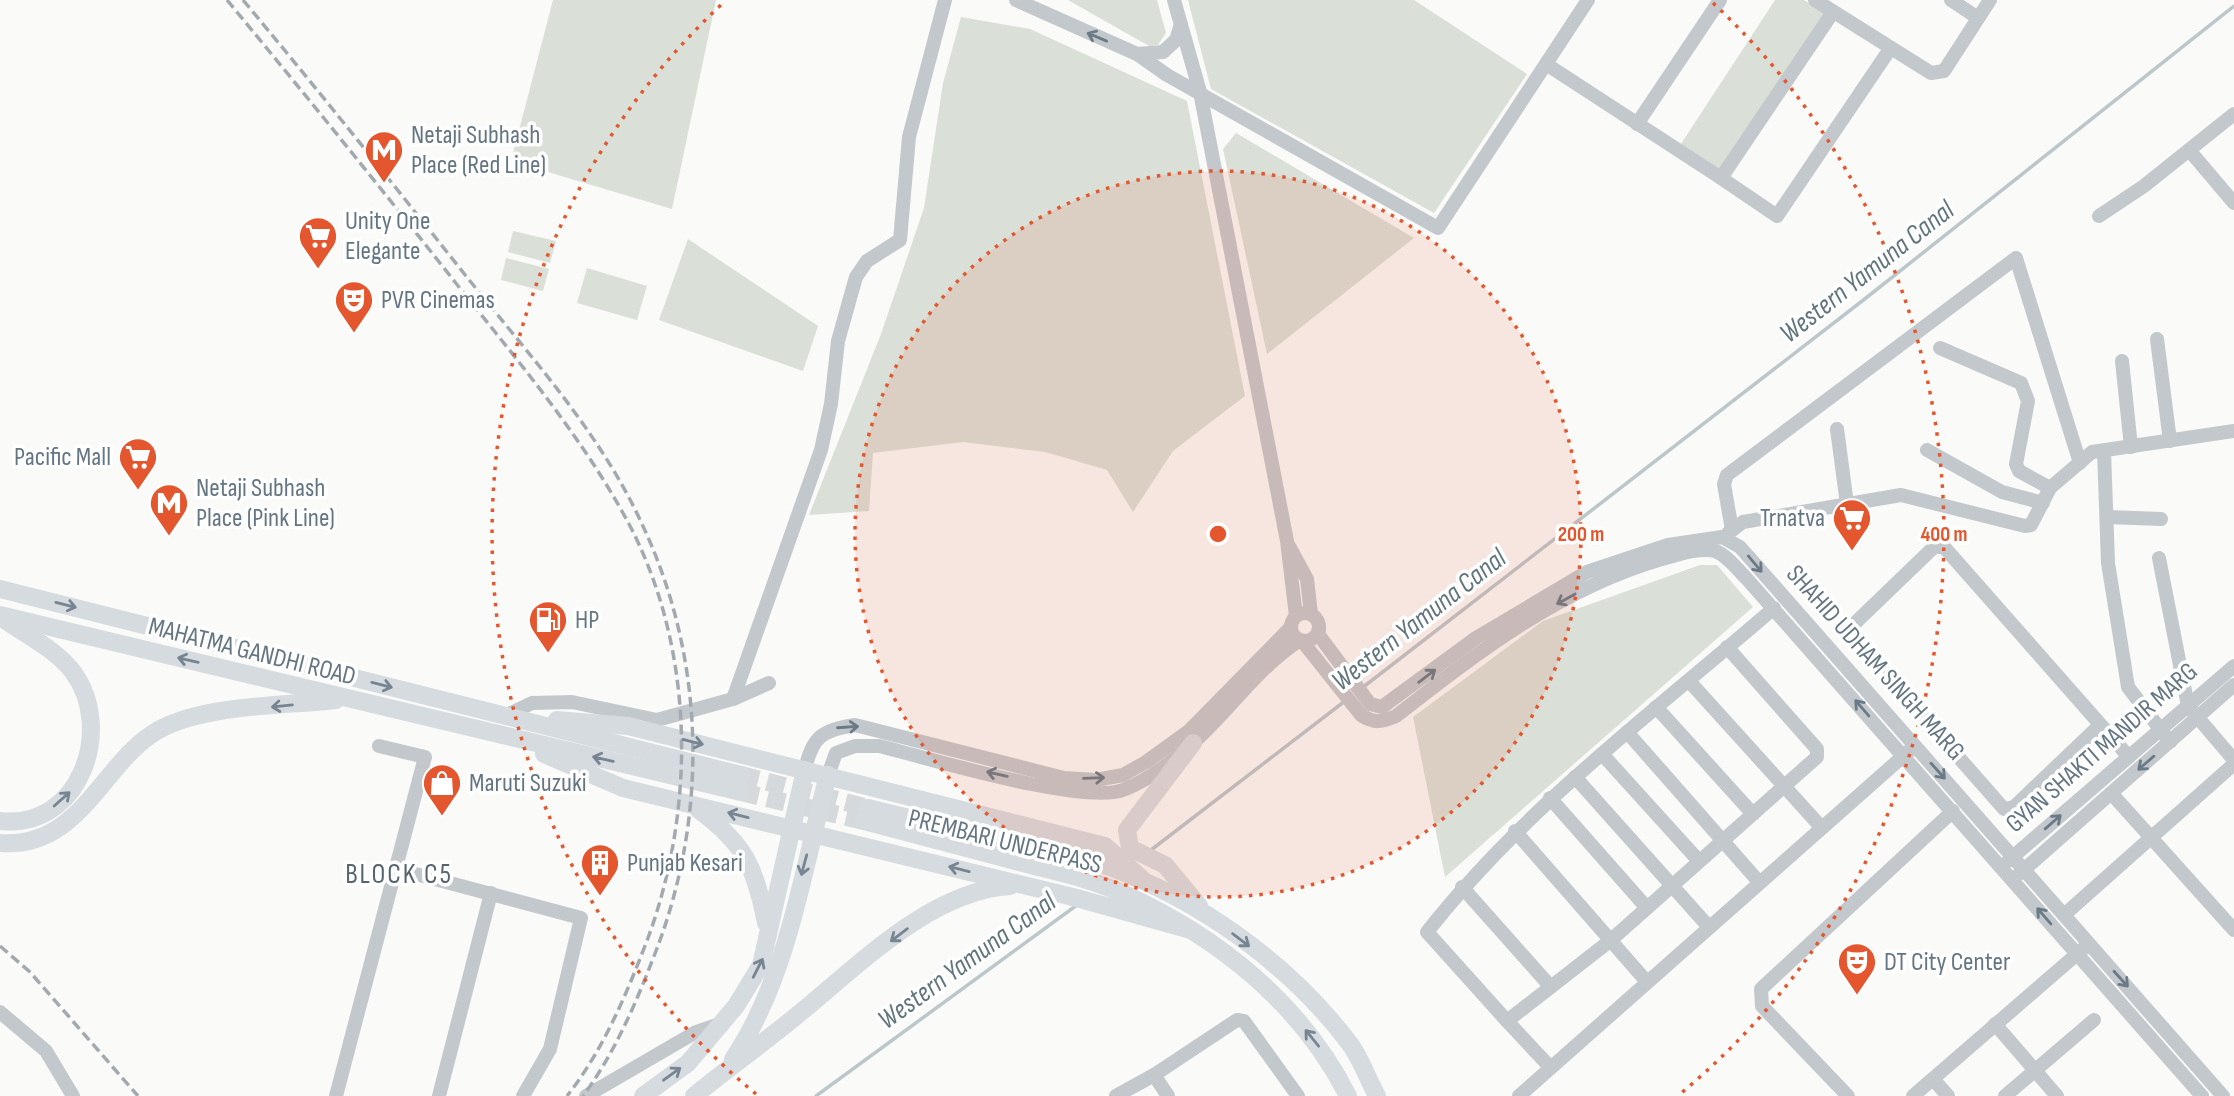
<svg xmlns="http://www.w3.org/2000/svg" width="2234" height="1096" viewBox="0 0 2234 1096" font-family="'Sofia Sans Condensed',sans-serif">
<style>
.green{fill:#dadfd7}
.lines{fill:none;stroke-linecap:round;stroke-linejoin:round}
.stream{stroke:#bbc7cb;stroke-width:3.5}
.major-tunnel{stroke:#d5d9db;stroke-width:18;stroke-dasharray:18 9;stroke-linecap:butt}
.minor{stroke:#c3c8cc;stroke-width:14}
.major{stroke:#d6dbdf;stroke-width:18}
.rail{stroke:#a2aab0;stroke-width:3.5;stroke-dasharray:10 5;stroke-linecap:butt}
.oneway{stroke:#6a7a87}
.oneway2{stroke:#768591}
.ring{fill:none;stroke:#e4572e;stroke-width:3.5;stroke-dasharray:3.5 7}
.labels{text-anchor:middle;dominant-baseline:central;stroke-width:7;stroke-linejoin:round;paint-order:stroke}
.poi-label{font-size:26px;fill:#657683;stroke:#fff;text-anchor:start}
.street-label{font-size:26px;fill:#657683;stroke:#fff}
.water-label{font-size:28px;font-style:italic;fill:#60757c;stroke:#fff}
.neighbourhood-label{font-size:28px;letter-spacing:2px;fill:#57646e;stroke:#fff}
.centre{fill:#e4572e;stroke:#fff;stroke-width:3.5}
.ring-label{font-size:21px;text-anchor:middle;font-weight:bold;fill:#e4572e;stroke:#fff;stroke-width:7;stroke-linejoin:round;paint-order:stroke}
</style>
<rect width="100%" height="100%" fill="#fafaf8"/>
<g class="green">
<polygon points="553,0 716,0 672,209 511,161"/>
<polygon points="1068,0 1157,0 1166,33 1158,45 1149,46"/>
<polygon points="1188,0 1414,0 1527,74 1434,213 1211,89"/>
<polygon points="1775,0 1804,0 1825,14 1720,174 1679,147"/>
<polygon points="961,17 1030,29 1187,101 1245,396 1173,451 1133,512 1107,470 1045,452 963,442 873,453 869,511 809,515 881,334 924,208 943,83"/>
<polygon points="1236,133 1414,238 1267,354 1223,149"/>
<polygon points="513,231 556,241 550,263 508,252"/>
<polygon points="688,239 818,326 803,371 659,320"/>
<polygon points="506,258 549,269 543,291 501,280"/>
<polygon points="587,268 647,286 637,320 577,303"/>
<polygon points="1700,565 1717,565 1753,607 1445,877 1413,717 1543,621"/>
</g>
<g class="lines">
<g class="stream">
<polyline points="1362,688 1866,298 2234,6"/>
<polyline points="1151,850 1345,701"/>
<polyline points="816,1096 1077,905"/>
</g>
<g class="major-tunnel">
<polyline points="741,775 868,808"/>
<polyline points="741,792 864,821"/>
</g>
<g class="minor">
<polyline points="1016,0 1137,54 1167,75 1438,228 1588,0"/>
<polyline points="1174,0 1200,92 1287,541 1296,616"/>
<polyline points="1815,0 1931,73 1944,71 1990,0"/>
<polyline points="1951,0 1978,18"/>
<polyline points="1833,12 1721,178 1777,216 1890,49"/>
<polyline points="1137,54 1163,52 1176,40 1181,24"/>
<polyline points="1546,64 1721,178"/>
<polyline points="1637,124 1720,0"/>
<polyline points="2189,150 2234,203"/>
<polyline points="2099,216 2144,186 2234,114"/>
<polyline points="2157,339 2170,441"/>
<polyline points="1940,348 2021,383 2028,401 2016,464 2019,471 2050,488"/>
<polyline points="2122,361 2131,447"/>
<polyline points="1837,429 1847,504"/>
<polyline points="1927,450 2002,492 2043,503"/>
<polyline points="2104,451 2108,563 2128,687 2170,742"/>
<polyline points="2107,517 2161,519"/>
<polyline points="1732,530 1724,484 1727,475 2016,258 2080,463"/>
<polyline points="1727,534 1743,522 1901,495 2025,526 2031,525 2050,488 2092,452 2234,431"/>
<polyline points="1289,546 1307,579 1311,614"/>
<polyline points="2159,558 2188,706 2234,760"/>
<circle cx="1305" cy="627" r="14"/>
<polyline points="1319,628 1318,634 1370,704 1382,707 1476,638 1587,572 1668,545 1722,537 1740,547 2223,1096"/>
<path d="M1302,641L1361,715C1375,724 1381,722 1396,716C1478,652 1561,588 1662,559C1677,555 1700,547 1715,551C1727,555 1738,570 1747,579L2202,1096"/>
<path d="M1727,647L1817,749V757L1611,940L1507,1021L1427,932C1526,806 1654,712 1774,608"/>
<polyline points="1689,681 1822,828"/>
<polyline points="733,699 821,450 831,404 838,341 856,277 867,261 900,240 909,137 945,0"/>
<polyline points="1656,707 1753,814"/>
<polyline points="505,716 532,703 572,702 657,720 733,699 769,683"/>
<polyline points="2100,725 2014,807 2004,809 1853,637 1852,626 1934,547 1944,547 2129,757"/>
<polyline points="1627,732 1759,882"/>
<polyline points="1602,754 1699,861"/>
<path d="M805,770C812,736 823,730 855,725L1064,778L1096,780L1123,775L1146,762L1189,731L1291,627"/>
<path d="M828,775L836,753L855,746H879C928,758 1082,805 1123,790C1147,781 1174,760 1193,743C1230,710 1258,667 1300,640"/>
<polyline points="1575,777 1708,926"/>
<polyline points="2111,793 2234,930"/>
<polyline points="1550,798 1647,908"/>
<polyline points="1515,831 1647,982"/>
<polyline points="2008,861 2234,666"/>
<polyline points="397,869 581,918 550,1049 523,1096"/>
<polyline points="2019,874 2234,685"/>
<polyline points="1462,887 1550,986"/>
<polyline points="2064,915 2234,764"/>
<polyline points="0,1012 46,1051 73,1096"/>
<polyline points="1507,1021 1550,1067"/>
<polyline points="1995,1024 2057,1096"/>
<polyline points="1933,1079 1948,1096"/>
<polyline points="336,1096 425,757 379,746"/>
<polyline points="439,1096 491,893"/>
<polyline points="586,1096 696,1032 719,1024"/>
<polyline points="1116,1096 1154,1075"/>
<polyline points="1168,1096 1154,1075 1237,1020 1244,1021 1298,1096"/>
<polyline points="1519,1096 1909,751"/>
<polyline points="1848,1096 1762,1006 1761,989 1953,811"/>
<polyline points="1913,1096 2084,948"/>
<polyline points="2005,1096 2094,1020"/>
</g>
<g class="major">
<polyline points="0,589 741,775"/>
<polyline points="0,615 741,792"/>
<polyline points="557,720 628,726 1105,846 1142,879"/>
<polyline points="1193,743 1127,830 1130,848 1165,865 1199,906"/>
<polyline points="544,754 623,788 1073,897 1191,930"/>
<path d="M868,808L1107,866C1200,900 1290,964 1350,1044C1361,1059 1368,1079 1377,1096"/>
<path d="M699,810C745,844 755,867 766,923"/>
<path d="M0,821C80,830 115,729 73,672C57,650 26,635 5,620"/>
<path d="M864,821C917,835 970,849 1023,863C1057,872 1092,879 1124,894C1218,937 1301,1003 1348,1096"/>
<path d="M0,843C78,849 100,769 152,734C196,704 284,706 336,700"/>
<path d="M733,1059C788,978 803,869 828,775"/>
<polyline points="643,1096 688,1063 736,1006 761,965 805,770"/>
<path d="M694,1096C727,1069 762,1044 795,1017C856,968 929,891 1010,886"/>
</g>
<g class="rail">
<path d="M227,0C304,93 380,187 455,282C517,360 582,436 629,524C695,650 696,807 648,938C627,993 604,1049 567,1096"/>
<path d="M243,0C319,91 393,184 466,276C529,355 600,432 642,524C704,656 709,806 659,943C639,996 617,1050 583,1096"/>
<polyline points="0,946 30,972 138,1096"/>
</g>
</g>
<defs><path id="oneway-shaft" d="M-6 0H5M1.5-3L5.5 0L1.5 3" fill="none" stroke-width="1.6" stroke-linecap="round" stroke-linejoin="round" transform="scale(1.75)"/></defs>
<g class="oneway">
<use href="#oneway-shaft" transform="translate(1097 37) rotate(-157)"/>
<use href="#oneway-shaft" transform="translate(1755 564) rotate(50)"/>
<use href="#oneway-shaft" transform="translate(1566 599) rotate(151)"/>
<use href="#oneway-shaft" transform="translate(1427 676) rotate(-37)"/>
<use href="#oneway-shaft" transform="translate(1862 708) rotate(-131)"/>
<use href="#oneway-shaft" transform="translate(848 727) rotate(-4)"/>
<use href="#oneway-shaft" transform="translate(2146 763) rotate(139)"/>
<use href="#oneway-shaft" transform="translate(1938 771) rotate(48)"/>
<use href="#oneway-shaft" transform="translate(997 774) rotate(-167)"/>
<use href="#oneway-shaft" transform="translate(1094 778) rotate(-2)"/>
<use href="#oneway-shaft" transform="translate(2053 822) rotate(-41)"/>
<use href="#oneway-shaft" transform="translate(2044 916) rotate(-131)"/>
<use href="#oneway-shaft" transform="translate(2121 979) rotate(48)"/>
</g>
<g class="oneway2">
<use href="#oneway-shaft" transform="translate(66 605) rotate(14)"/>
<use href="#oneway-shaft" transform="translate(188 660) rotate(-167)"/>
<use href="#oneway-shaft" transform="translate(382 685) rotate(14)"/>
<use href="#oneway-shaft" transform="translate(282 706) rotate(174)"/>
<use href="#oneway-shaft" transform="translate(693 742) rotate(14)"/>
<use href="#oneway-shaft" transform="translate(603 759) rotate(-167)"/>
<use href="#oneway-shaft" transform="translate(62 799) rotate(-42)"/>
<use href="#oneway-shaft" transform="translate(738 815) rotate(-166)"/>
<use href="#oneway-shaft" transform="translate(804 865) rotate(105)"/>
<use href="#oneway-shaft" transform="translate(959 869) rotate(-166)"/>
<use href="#oneway-shaft" transform="translate(899 935) rotate(143)"/>
<use href="#oneway-shaft" transform="translate(1241 940) rotate(37)"/>
<use href="#oneway-shaft" transform="translate(758 968) rotate(-63)"/>
<use href="#oneway-shaft" transform="translate(1312 1038) rotate(-129)"/>
<use href="#oneway-shaft" transform="translate(672 1074) rotate(-36)"/>
</g>
<circle cx="1218" cy="534" r="363" fill="#e4572e" fill-opacity=".12"/>
<g class="ring">
<circle cx="1218" cy="534" r="363"/>
<path d="M756 1094A726 726 0 0 1 723 3M1713 3A726 726 0 0 1 1680 1094"/>
</g>
<defs>
<g id="metro-pin" transform="scale(2.0125)"><path d="M0 17L-7.5 6A9.5 9.5 0 1 1 7.5 6Z" fill="#e4572e" stroke="#fff"/><path d="M-5.5 5V-5H-3L0 0L3-5H5.5V5H3V-.5L0 4L-3-.5V5Z" fill="#fff"/></g>
<g id="supermarket-pin" transform="scale(2.0125)"><path d="M0 17L-7.5 6A9.5 9.5 0 1 1 7.5 6Z" fill="#e4572e" stroke="#fff"/><path d="M-6-5.5h2.5l.6 2H6L4.5 2H-2.5L-4.4-4H-6ZM-1.5 3.2a1.3 1.3 0 1 0 .1 0ZM3 3.2a1.3 1.3 0 1 0 .1 0Z" fill="#fff"/></g>
<g id="theatre-pin" transform="scale(2.0125)"><path d="M0 17L-7.5 6A9.5 9.5 0 1 1 7.5 6Z" fill="#e4572e" stroke="#fff"/><path d="M-5-5.5Q0-4 5-5.5V0Q5 5 0 6Q-5 5-5 0ZM-3.3-2.5H-1v1.5H-3.3ZM1-2.5H3.3v1.5H1ZM-2.8 1Q0 5.5 2.8 1Z" fill="#fff"/></g>
<g id="fuel-pin" transform="scale(2.0125)"><path d="M0 17L-7.5 6A9.5 9.5 0 1 1 7.5 6Z" fill="#e4572e" stroke="#fff"/><path d="M-5.5-6h7V0h2V4h1.3V-2.5L3-4.5l.8-.8L6-3V5H2.5V1h-1V6h-7ZM-4.2-4.7v3.2H.2V-4.7Z" fill="#fff"/></g>
<g id="shop-pin" transform="scale(2.0125)"><path d="M0 17L-7.5 6A9.5 9.5 0 1 1 7.5 6Z" fill="#e4572e" stroke="#fff"/><path d="M-5-2.5h2.3a2.7 3.5 0 0 1 5.4 0H5L5.5 6h-11ZM-1.5-2.5h3a1.5 2.3 0 0 0-3 0Z" fill="#fff"/></g>
<g id="building-pin" transform="scale(2.0125)"><path d="M0 17L-7.5 6A9.5 9.5 0 1 1 7.5 6Z" fill="#e4572e" stroke="#fff"/><path d="M-4-6H4V6H1V3H-1V6H-4ZM-2.5-4.3h1.7v1.8h-1.7ZM.8-4.3h1.7v1.8H.8ZM-2.5-1h1.7V.8h-1.7ZM.8-1h1.7V.8H.8Z" fill="#fff"/></g>
</defs>
<g fill-rule="evenodd">
<use href="#metro-pin" x="384" y="150"/>
<use href="#supermarket-pin" x="318" y="236"/>
<use href="#theatre-pin" x="354" y="300"/>
<use href="#supermarket-pin" x="138" y="457"/>
<use href="#metro-pin" x="169" y="503"/>
<use href="#supermarket-pin" x="1852" y="518"/>
<use href="#fuel-pin" x="548" y="620"/>
<use href="#shop-pin" x="442" y="783"/>
<use href="#building-pin" x="600" y="863"/>
<use href="#theatre-pin" x="1857" y="962"/>
</g>
<g class="labels">
<g class="poi-label">
<text x="411" y="135">Netaji Subhash<tspan x="411" dy="30">Place (Red Line)</tspan></text>
<text x="345" y="221">Unity One<tspan x="345" dy="30">Elegante</tspan></text>
<text x="381" y="300">PVR Cinemas</text>
<text x="111" y="457" text-anchor="end">Pacific Mall</text>
<text x="196" y="488">Netaji Subhash<tspan x="196" dy="30">Place (Pink Line)</tspan></text>
<text x="1825" y="518" text-anchor="end">Trnatva</text>
<text x="575" y="620">HP</text>
<text x="469" y="783">Maruti Suzuki</text>
<text x="627" y="863">Punjab Kesari</text>
<text x="1884" y="962">DT City Center</text>
</g>
<g class="street-label">
<text transform="translate(252 652) rotate(14)">MAHATMA GANDHI ROAD</text>
<text transform="translate(1875 663) rotate(48)">SHAHID UDHAM SINGH MARG</text>
<text transform="translate(2102 748) rotate(-41)">GYAN SHAKTI MANDIR MARG</text>
<text transform="translate(1005 842) rotate(14)">PREMBARI UNDERPASS</text>
</g>
<g class="water-label">
<text transform="translate(1867 272) rotate(-38)">Western Yamuna Canal</text>
<text transform="translate(1419 620) rotate(-38)">Western Yamuna Canal</text>
<text transform="translate(967 961) rotate(-36)">Western Yamuna Canal</text>
</g>
<g class="neighbourhood-label">
<text x="399" y="874">BLOCK C5</text>
</g>
</g>
<circle cx="1218" cy="534" r="10" class="centre"/>
<g class="ring-label">
<text x="1581" y="541">200 m</text>
<text x="1944" y="541">400 m</text>
</g>
</svg>
